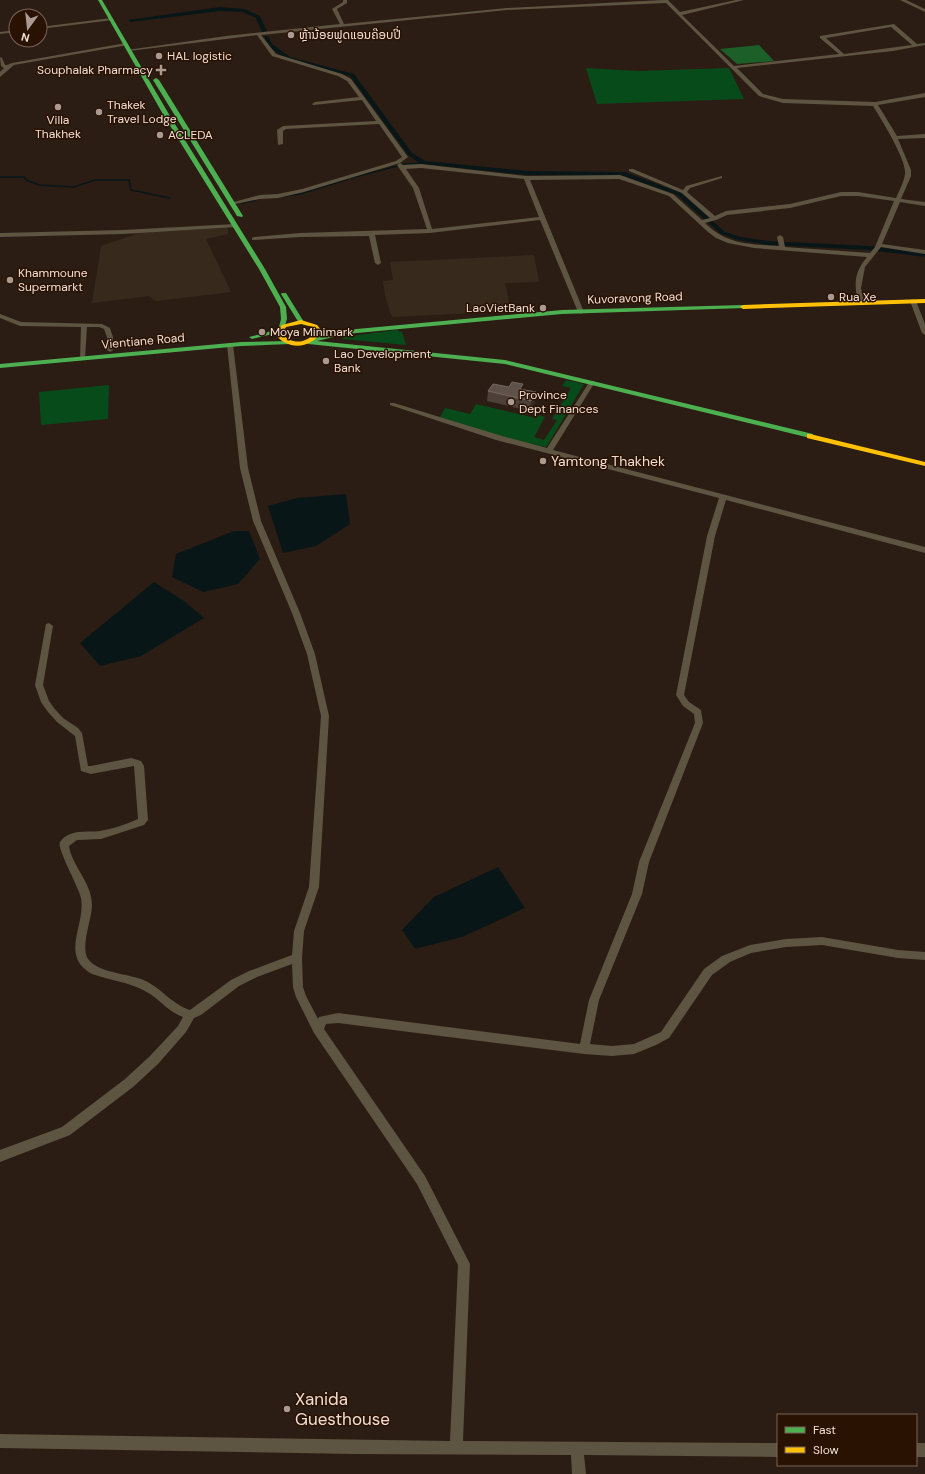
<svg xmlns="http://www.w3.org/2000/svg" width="925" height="1474" viewBox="0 0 925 1474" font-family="'DM Sans','Noto Sans Lao',sans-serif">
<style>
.commercial{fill:#372a1d}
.green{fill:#084b1a}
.forest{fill:#1c5f29}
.water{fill:#081618}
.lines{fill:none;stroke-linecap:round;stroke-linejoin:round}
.stream{stroke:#081618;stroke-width:1.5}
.canal{fill:#081618;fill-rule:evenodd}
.street{fill:#5e5442;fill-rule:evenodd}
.fast{fill:#4caf50;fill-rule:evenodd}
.slow{fill:#ffc107;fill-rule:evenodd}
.wall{fill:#4c4039}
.shaded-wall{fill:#382b23}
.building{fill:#5e5149;stroke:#75675f}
.poi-dot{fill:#ab9a91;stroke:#2a1203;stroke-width:1.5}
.labels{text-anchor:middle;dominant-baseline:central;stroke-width:3;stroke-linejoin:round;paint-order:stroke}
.far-poi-label{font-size:12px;fill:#f0ded4;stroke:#2a1203;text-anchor:start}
.far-street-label{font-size:12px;fill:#f0ded4;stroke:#2a1203}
.poi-label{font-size:14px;fill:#f0ded4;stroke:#2a1203;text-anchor:start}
.near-poi-label{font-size:17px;fill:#f0ded4;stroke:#2a1203;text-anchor:start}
</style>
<rect width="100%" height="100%" fill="#2b1d14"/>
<g class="commercial">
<polygon points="228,228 228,234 206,239 231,292 156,301 149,296 92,303 101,246 142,232"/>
<polygon points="534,255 539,282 505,283 511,311 392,317 386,300 383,281 393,280 390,262"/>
</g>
<g class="green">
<polygon points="586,68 638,71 729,68 744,99 597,104"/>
<polygon points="396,330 402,332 406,345 342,339 344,337"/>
<polygon points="566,380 584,384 547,446 545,447 501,437 440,417 445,408 470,414 476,404 536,418 539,415 545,417 534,437 544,440 557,420 552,419 571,388 562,386"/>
<polygon points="109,385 108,419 41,425 39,392"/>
</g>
<polygon class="forest" points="759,45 774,61 737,64 720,49"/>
<g class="water">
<polygon points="346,494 350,524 316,546 283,553 268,506 297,498"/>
<polygon points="234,531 249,531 260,559 238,584 203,592 172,577 176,554"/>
<polygon points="154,582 184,601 204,618 141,656 100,666 80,643"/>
<polygon points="498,867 525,908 462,937 415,949 402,930 434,897"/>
</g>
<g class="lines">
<g class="stream">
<polyline points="0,177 24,177 26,180 39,185 74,187 95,180 129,180 131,190 170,198"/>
<polyline points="351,178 405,164 423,163"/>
<polyline points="277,197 300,194 349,179"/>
<polyline points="242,203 256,200"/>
</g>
<g class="canal">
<polygon points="220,7 244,9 260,16 267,31 262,32 256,18 243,12 220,11 131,22 128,20"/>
<polygon points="264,36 268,36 272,44 290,57 354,74 412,153 425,161 528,171 625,172 681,193 725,232 741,237 768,241 869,246 925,253 925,257 869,250 768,245 738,240 721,234 677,195 624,176 528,175 421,164 408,155 350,76 286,59 268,46"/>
</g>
<g class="street">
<path d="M343,0H347V3L337,9L344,24L507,8L663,0H668L680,12L736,0H744L682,15L734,66L839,54L820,38V36L894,24L917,44L925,43V45L893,51L737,68L763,94L783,99L875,102L925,93V97L878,105L897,136L925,134V138L898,139L911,170V176L901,199L925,202V206L900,202L882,244L925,250V254L881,247L865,267L861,288L864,303L861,305L858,303C854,283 854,273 867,257L754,248L728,243L716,238L708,232L669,196L619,179L530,180L584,312L581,314L578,312L540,220L430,233L375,235L381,263L378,265L375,263L369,236L300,237L252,240V238L254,237L300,233L427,229L413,188L397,165L400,163L403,165L421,164L526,176L620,175L673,194L702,220L710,218L682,193L629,171V169H633L683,190L686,186L722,176V178L690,188L687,192L715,216L726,211L790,204L841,192H858L896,198C899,191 904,182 905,174C907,160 881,119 873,106L783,103L759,96L666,3L507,10L261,35L276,54L342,74L351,79L408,157L400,163L304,192L278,198L260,199L230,205V203L260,195L278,194L302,189L396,161L402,157L379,124L286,129L283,131V144L278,145L277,130L283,126L376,121L362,100L313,105L312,104L315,102L359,97L347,81L338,76L272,56L257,35L129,51L127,50L226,36L340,24L332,9L343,2ZM891,27L912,45L844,54L826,38ZM421,168L524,179L539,217L432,229L419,188L406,169ZM841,196H858L894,201L875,247L870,253L785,247L783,237L780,235L777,237L779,246C748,244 728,245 705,223L716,220L727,215L790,208Z"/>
<polygon points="900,0 906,0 925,9 925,12"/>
<polygon points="111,18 113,18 113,20 40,29 40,27"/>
<polygon points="16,30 16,32 0,34 0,32"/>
<polygon points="126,43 128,43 128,45 14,65 0,77 0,72 4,68 1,66 0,57 2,58 5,65 7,65 12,63"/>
<polygon points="235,224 238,226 237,227 123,234 0,237 0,233 123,230"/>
<polygon points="913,299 916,301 925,324 925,335 922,333 910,301"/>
<polygon points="0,314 21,322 102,324 110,328 113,337 113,350 110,352 107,350 107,337 104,329 99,327 87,327 85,358 84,359 80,359 81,327 20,326 0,318"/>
<path d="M230,343L233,345L248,468L261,521L300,613L315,654L329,716L319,887L304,931L302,958L303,987L306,996L318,1019L319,1017L338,1013L580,1044L589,1000L632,894L639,862L695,723L694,714L683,706L676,695L707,536L719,498L496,440L390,405V403H394L502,436L547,448L590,381H594L595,382L553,450L925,547V553L726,500L715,536L684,695L689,702L701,710L703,723L649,862L642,894L599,1000L590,1044L612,1046L634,1044L661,1032L704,969L722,956L750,945L786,939L822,937L898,950L925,952V960L898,958L822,945L786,947L751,953L730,962L712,975L669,1038L656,1045L634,1054L612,1056L584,1054L338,1023L326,1024L324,1029L425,1176L470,1264L463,1441L778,1443V1457L584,1455L586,1474H572L571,1455L354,1454L0,1448V1434L450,1441L458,1265L417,1184L314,1033L296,997L293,987L292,964L257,977L239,986L201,1015L194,1018L186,1032L158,1064L133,1087L70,1135L0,1162V1150L62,1127L125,1079L150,1056L178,1026L183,1017C168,1012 159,998 145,991C129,982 109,980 92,974C59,956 86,925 81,898C79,888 56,847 60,842C70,828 87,833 100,831C112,829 127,824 138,819L134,766L91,774L81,771L75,736L57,722L48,712L41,702L35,685L46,624L49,623L53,626L43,685L49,701L54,708L63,718L78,728L82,733L88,766H91L131,758L141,761L144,766L148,820L144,825L101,839L77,840L69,846C72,866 92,883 92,905C92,919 80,947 88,959C97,972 127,974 141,979C160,986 171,1004 190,1010L231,980L249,971L292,955L294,931L309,887L321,716L307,654L292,613L253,521L240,468L227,345Z"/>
<rect x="916" y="1443" width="9" height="14"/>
</g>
<g class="fast">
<polygon points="98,0 102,0 170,116 265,269 286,307 287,319 284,328 279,327 281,319 280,307 259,269 164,116"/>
<polygon points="156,78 159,80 243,216 242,217 237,216 153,80"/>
<polygon points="282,293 286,293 304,322 303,323 299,323 281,294"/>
<polygon points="743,305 745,306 745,308 562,314 346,334 317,341 505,360 813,434 813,438 810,438 505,364 308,344 305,342 311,339 346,330 562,310"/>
<polygon points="279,329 281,330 281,332 252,339 249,337"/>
<polygon points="288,341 290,342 290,344 241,346 0,368 0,364 241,342"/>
</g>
<g class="slow">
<polygon points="925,299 925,303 743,309 740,307 743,305"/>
<path d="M301,320L317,325L322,331C311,349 288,351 275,334L282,325ZM301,324L313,327L316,331C307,344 292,345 282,334L286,327Z"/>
<polygon points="807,434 810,434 925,462 925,466 807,438"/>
</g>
</g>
<polygon class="wall" points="509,387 536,392 535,402 530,411 487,401 488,391"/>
<polygon class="shaded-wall" points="536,392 535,402 530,411 531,401"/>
<polygon class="building" points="512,382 523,384 520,389 536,392 531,401 488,391 493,384 509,387"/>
<g class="poi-dot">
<circle cx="291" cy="35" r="4"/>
<circle cx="159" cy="56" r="4"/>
<path d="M159 64h4v4h4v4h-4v4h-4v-4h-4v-4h4z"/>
<circle cx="58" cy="107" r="4"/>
<circle cx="99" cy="112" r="4"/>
<circle cx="160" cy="135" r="4"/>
<circle cx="10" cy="280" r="4"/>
<circle cx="831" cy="297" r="4"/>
<circle cx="543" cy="308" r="4"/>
<circle cx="262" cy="332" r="4"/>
<circle cx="326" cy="361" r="4"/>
<circle cx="511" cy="402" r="4"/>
<circle cx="543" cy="461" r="4"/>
<circle cx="287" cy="1409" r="4"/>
</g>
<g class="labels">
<g class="far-poi-label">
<text x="299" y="35">ຫຼ້ານ້ອຍຟູດແອນຄ໊ອບປີ່</text>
<text x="167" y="56">HAL logistic</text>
<text x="153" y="70" text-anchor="end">Souphalak Pharmacy</text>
<text x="107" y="105">Thakek<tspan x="107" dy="14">Travel Lodge</tspan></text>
<text x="58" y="120" text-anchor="middle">Villa<tspan x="58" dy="14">Thakhek</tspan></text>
<text x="168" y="135">ACLEDA</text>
<text x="18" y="273">Khammoune<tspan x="18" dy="14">Supermarkt</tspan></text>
<text x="839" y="297">Rua Xe</text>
<text x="535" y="308" text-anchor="end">LaoVietBank</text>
<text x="270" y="332">Moya Minimark</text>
<text x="334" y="354">Lao Development<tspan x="334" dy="14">Bank</tspan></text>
<text x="519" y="395">Province<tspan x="519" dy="14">Dept Finances</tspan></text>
</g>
<g class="far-street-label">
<text transform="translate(635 298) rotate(-2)">Kuvoravong Road</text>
<text transform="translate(143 341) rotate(-5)">Vientiane Road</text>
</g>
<g class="poi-label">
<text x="551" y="461">Yamtong Thakhek</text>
</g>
<g class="near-poi-label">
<text x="295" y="1399">Xanida<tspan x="295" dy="20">Guesthouse</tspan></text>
</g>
</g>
<rect x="777" y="1414" width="140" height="52" fill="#2a1203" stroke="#796457"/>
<rect x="785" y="1427" width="20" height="6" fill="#4caf50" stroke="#796457"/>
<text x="813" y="1434" font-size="12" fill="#f0ded4">Fast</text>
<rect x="785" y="1447" width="20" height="6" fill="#ffc107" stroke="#796457"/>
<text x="813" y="1454" font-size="12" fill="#f0ded4">Slow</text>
<g transform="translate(28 28) rotate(195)"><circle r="19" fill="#2a1203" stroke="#796457"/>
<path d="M0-3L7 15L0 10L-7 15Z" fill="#ab9a91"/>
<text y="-6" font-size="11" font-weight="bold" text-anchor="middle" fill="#f0ded4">N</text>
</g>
</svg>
